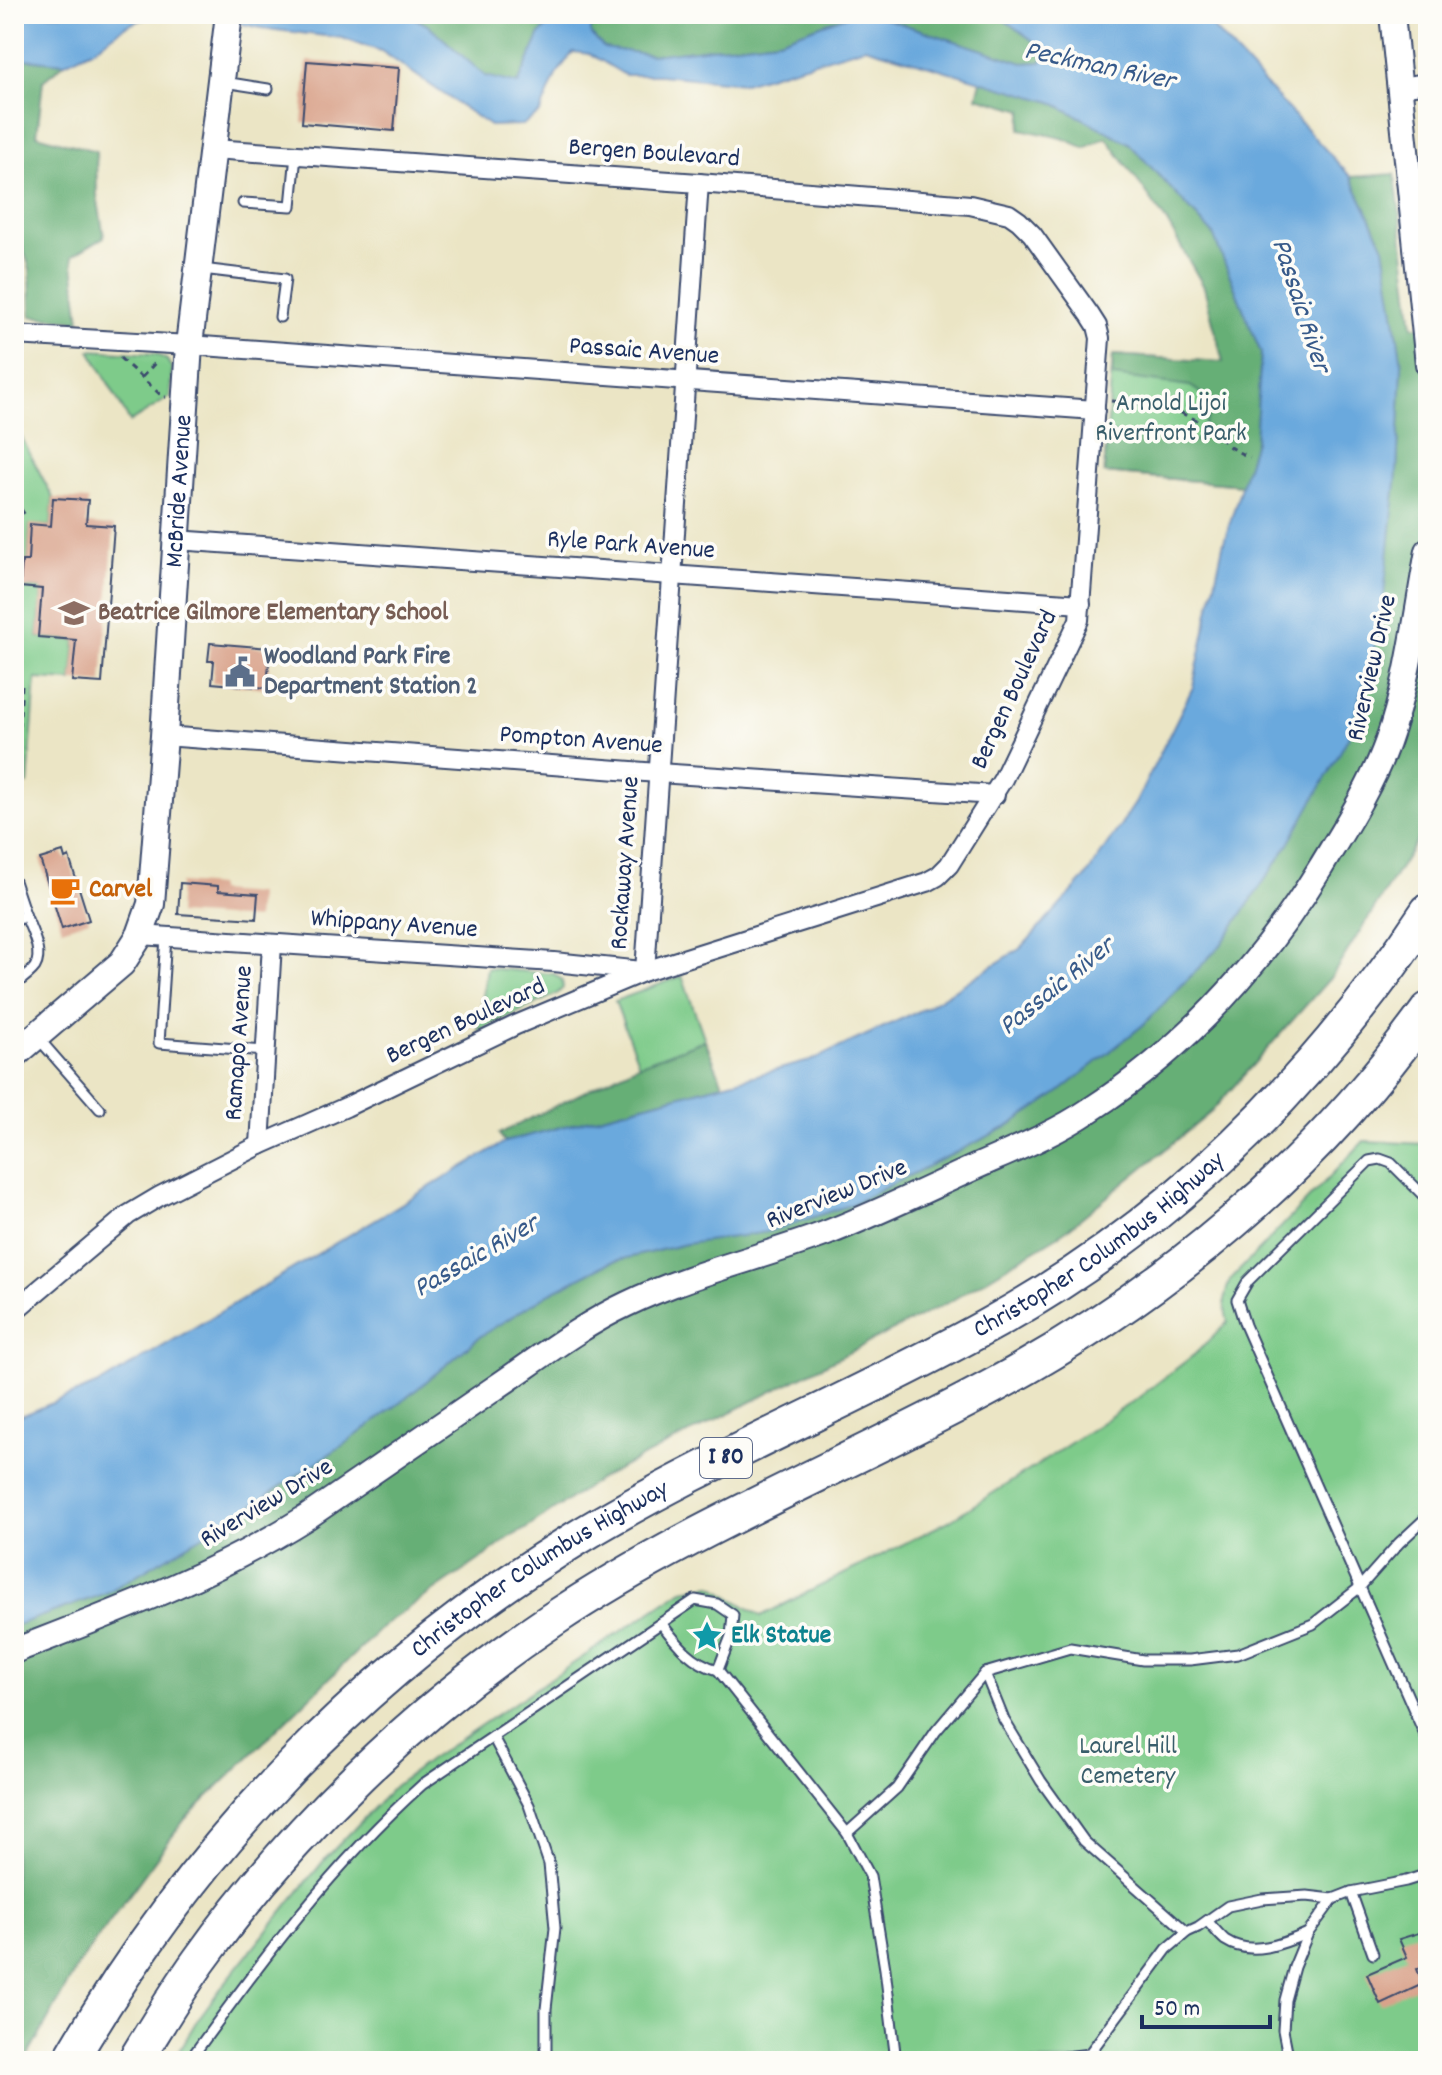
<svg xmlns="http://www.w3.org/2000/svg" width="1442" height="2075" viewBox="0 0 1442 2075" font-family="Dekko,sans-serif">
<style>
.green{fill:#7ecb8a;stroke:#4c7d74;stroke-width:2}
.forest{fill:#66af76;stroke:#406f6a;stroke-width:2}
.water{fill:#6aa9dd;stroke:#426c9e;stroke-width:2}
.building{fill:#d9a38b}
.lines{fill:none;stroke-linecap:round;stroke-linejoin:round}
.service-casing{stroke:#3a4a6d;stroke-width:13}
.minor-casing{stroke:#3a4a6d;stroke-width:22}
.tertiary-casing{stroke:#3a4a6d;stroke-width:28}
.secondary-casing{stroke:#3a4a6d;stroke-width:30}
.motorway-casing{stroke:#3a4a6d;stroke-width:38}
.path{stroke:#3a4a6d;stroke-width:3;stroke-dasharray:6 6;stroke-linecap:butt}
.service{stroke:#fff;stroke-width:9}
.minor{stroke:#fff;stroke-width:18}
.tertiary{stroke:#fff;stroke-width:24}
.secondary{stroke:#fff;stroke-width:26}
.motorway{stroke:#fff;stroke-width:34}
.labels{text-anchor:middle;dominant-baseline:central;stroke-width:7;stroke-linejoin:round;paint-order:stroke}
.shield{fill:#fdfcf7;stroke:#5f6c8c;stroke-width:2}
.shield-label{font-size:24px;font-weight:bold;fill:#1b2f5e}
.street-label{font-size:26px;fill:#1b2f5e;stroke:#fdfcf7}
.park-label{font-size:26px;fill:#395e6b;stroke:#fdfcf7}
.education-label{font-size:26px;font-weight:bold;fill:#785e54;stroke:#fdfcf7;text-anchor:start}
.service-label{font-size:26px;font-weight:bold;fill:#4e5e75;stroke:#fdfcf7;text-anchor:start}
.food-label{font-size:26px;font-weight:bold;fill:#c56008;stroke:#fdfcf7;text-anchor:start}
.culture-label{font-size:26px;font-weight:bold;fill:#0d838f;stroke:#fdfcf7;text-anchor:start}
.water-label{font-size:28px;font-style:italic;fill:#375a8a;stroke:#fdfcf7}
</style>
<rect width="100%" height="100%" fill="#fdfcf7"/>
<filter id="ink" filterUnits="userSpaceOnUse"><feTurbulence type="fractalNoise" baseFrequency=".0125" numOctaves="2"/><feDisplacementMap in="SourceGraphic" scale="16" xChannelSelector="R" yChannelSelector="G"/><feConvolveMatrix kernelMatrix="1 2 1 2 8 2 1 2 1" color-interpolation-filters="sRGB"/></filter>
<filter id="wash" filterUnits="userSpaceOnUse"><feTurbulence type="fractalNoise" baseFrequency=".006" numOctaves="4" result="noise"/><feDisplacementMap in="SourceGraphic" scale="32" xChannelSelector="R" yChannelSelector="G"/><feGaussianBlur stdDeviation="1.8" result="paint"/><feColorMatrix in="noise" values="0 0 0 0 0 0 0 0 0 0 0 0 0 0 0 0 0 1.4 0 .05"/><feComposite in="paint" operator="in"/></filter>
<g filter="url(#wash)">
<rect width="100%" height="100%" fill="#ebe5c5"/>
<g class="green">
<polygon points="90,350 156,354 167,360 172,369 170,397 130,422"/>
<polygon points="1113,355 1260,365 1255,441 1242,485 1104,473"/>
<polygon points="16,427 53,498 51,526 30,525 28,561 22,561 20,587 42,589 38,637 76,640 72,681 36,679 28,784 14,783 14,428"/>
<polygon points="487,968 554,974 562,980 563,988 557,994 478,1031"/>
<polygon points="682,976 705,1040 639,1065 615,1001"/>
<path d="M1364,1141L1426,1144L1428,1142V2061H173L196,2022L224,1984L326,1858L395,1786L429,1760L683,1590L711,1585L761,1616L947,1522L1036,1466L1138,1398L1195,1354L1228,1322C1223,1305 1224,1295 1230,1280Z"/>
</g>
<g class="forest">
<polygon points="409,14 559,14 540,34 518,84 485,76 429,26"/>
<polygon points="591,14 852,14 779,40 652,55 604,48 591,34"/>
<polygon points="871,14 996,14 1046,50 1042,62 1023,63"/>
<polygon points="14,58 65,63 43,81 37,135 96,151 97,195 104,237 72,256 80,321 31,316 30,269 14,221"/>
<polygon points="981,81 1052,102 1129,143 1213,234 1261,353 1255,441 1242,485 1104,473 1107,433 1197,441 1208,417 1206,396 1190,386 1112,376 1113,355 1223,362 1204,287 1167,222 1106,137 1085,148 1062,138 1020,129 1023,110 977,97"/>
<polygon points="1395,174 1413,326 1428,326 1428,823 1332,976 1210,1113 1064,1232 951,1301 601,1478 524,1530 510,1537 488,1554 385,1624 185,1819 80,1962 25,2061 14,2061 14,1626 106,1593 234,1517 346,1443 405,1399 482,1335 550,1293 610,1262 850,1205 1007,1127 1058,1093 1143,1025 1220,946 1289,844 1389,545 1397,472 1402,365 1384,247 1351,177"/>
<polygon points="705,1040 723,1084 505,1142 499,1134 638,1065"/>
</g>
<g class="water">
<polygon points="14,14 157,14 126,26 92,50 65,63 14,58"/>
<polygon points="193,14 407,14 429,26 485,76 518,84 540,34 559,14 591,14 591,34 604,48 652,55 779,40 852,14 871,14 1023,63 1042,62 1046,50 996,14 1200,14 1351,177 1384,247 1402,365 1397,472 1381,623 1348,738 1289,844 1220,946 1143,1025 1058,1093 1007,1127 850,1205 768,1232 686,1244 610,1262 550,1293 482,1335 405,1399 346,1443 234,1517 106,1593 14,1626 14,1419 103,1382 505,1142 810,1061 925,1008 1021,948 1085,878 1136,802 1193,687 1223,545 1255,441 1261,353 1213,234 1129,143 1052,102 865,47 744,83 660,75 625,75 590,54 573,52 556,75 540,113 522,125 490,126 381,51 342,38 267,29"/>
</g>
<g id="blocks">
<g class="building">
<polygon points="307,61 399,68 394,131 302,123"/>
<polygon points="53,498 88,500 86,524 114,526 102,683 72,681 76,640 38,637 42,589 20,587 22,561 28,561 30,524 51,526"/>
<polygon points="210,643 270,648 267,688 212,683 214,661 208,661"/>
<polygon points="63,852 65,859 69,857 89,920 62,929 40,859"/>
<polygon points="180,883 218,886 218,891 258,894 256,919 178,914"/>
<polygon points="1428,1930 1428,1965 1417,1969 1423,1984 1380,2004 1367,1974 1407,1957 1399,1939"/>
</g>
</g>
</g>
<g filter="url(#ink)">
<use href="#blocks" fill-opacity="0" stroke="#3a4a6d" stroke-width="2"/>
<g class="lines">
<g class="service-casing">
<g id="service">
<polyline points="224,82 268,89"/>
<polyline points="243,203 291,206 296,155"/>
<polyline points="202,269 285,279 280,317"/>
<polyline points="14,881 25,914 14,923"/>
<polyline points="166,937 159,1043 266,1051"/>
<path d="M14,985C21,980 30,974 35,967C44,952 30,928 25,914"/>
<polyline points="39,1039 100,1109"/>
<polyline points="1428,1200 1391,1163 1380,1159 1369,1161 1248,1281 1237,1300 1245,1325 1428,1742"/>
<path d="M661,1623C677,1644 692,1663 718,1670L847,1833L870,1876L885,1969L896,2061"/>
<polyline points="985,1673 1004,1720 1041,1781 1084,1841 1187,1932"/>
<polyline points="493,1737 529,1805 549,1864 555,1928 546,2009 546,2061"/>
<polyline points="847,1833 897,1788 936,1731 985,1673 1070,1648 1143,1660 1190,1660 1238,1654 1313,1624 1359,1588 1399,1543 1428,1516"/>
<polyline points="1351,1892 1373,1954"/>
<path d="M1207,1921C1213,1927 1219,1935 1225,1940C1251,1957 1283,1944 1308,1933"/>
<path d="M189,2061C260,1963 332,1865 423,1784L695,1600L717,1604L733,1615L731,1636L718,1670"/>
<polyline points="1035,2061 1089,2054 1167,1949 1187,1932 1198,1927 1228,1906 1262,1899 1307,1896 1333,1899 1351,1892 1406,1881 1428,1874"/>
<polyline points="1289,2061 1283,2030 1285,2000 1294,1967 1308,1933 1333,1899"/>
</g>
</g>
<g class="minor-casing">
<g id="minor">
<polyline points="1399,87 1428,83"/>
<polyline points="14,335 189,345 1095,410"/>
<polyline points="176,540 1081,604"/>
<polyline points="164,736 658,773 995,795"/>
<polyline points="140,935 554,962 642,971"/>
<polyline points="645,971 699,183"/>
<polyline points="260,1145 272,944"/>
<polyline points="14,1311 128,1215 160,1196 260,1145 346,1107 516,1025 645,971 927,882 938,876 949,865 1003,779 1079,620 1100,338 1097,326 1090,315 1032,234 1019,221 1009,214 970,205 699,183 213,149"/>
</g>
</g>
<g class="tertiary-casing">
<g id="tertiary">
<polyline points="1392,14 1428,364"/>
<path d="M14,1651C115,1612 215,1575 307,1517C370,1474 432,1431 495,1388C538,1359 580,1326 627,1304C691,1273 761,1258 827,1233C876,1214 923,1191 971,1169C1011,1151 1053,1135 1090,1110C1186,1048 1262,964 1321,867C1345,827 1371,787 1387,743C1409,681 1416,615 1428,551"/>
</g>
</g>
<g class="secondary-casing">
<g id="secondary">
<path id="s1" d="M14,1055L122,963L140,935L151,904L164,736L189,345L229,14"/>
</g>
</g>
<g class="motorway-casing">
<g id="motorway">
<path id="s2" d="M70,2061C194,1846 365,1668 577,1538C709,1458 854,1400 989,1325C1171,1225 1314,1083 1428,911"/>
<path d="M135,2061C156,2027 176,1993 199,1961C294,1828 416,1711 552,1620C691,1527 848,1465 995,1385C1164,1293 1316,1167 1428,1010"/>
</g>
</g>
<g class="path">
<polyline points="120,358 163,397 166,397"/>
<polyline points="142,377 156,362"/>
<path d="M1111,401L1167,405L1187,416L1212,426C1222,443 1231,450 1250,457"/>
<polyline points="14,499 27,518"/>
<polyline points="14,773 16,773 22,686"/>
</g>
<use href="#service" class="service"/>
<use href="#minor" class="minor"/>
<use href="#tertiary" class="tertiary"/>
<use href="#secondary" class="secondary"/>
<use href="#motorway" class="motorway"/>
</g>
</g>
<defs>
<g id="school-bare" transform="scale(2.4)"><path d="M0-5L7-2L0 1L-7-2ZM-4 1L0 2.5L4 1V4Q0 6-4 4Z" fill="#8d6e63" stroke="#fdfcf7" stroke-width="2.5" paint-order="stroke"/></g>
<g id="civic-bare" transform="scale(2.4)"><path d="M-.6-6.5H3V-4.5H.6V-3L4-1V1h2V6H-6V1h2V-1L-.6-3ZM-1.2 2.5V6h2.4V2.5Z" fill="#5c6f8a" stroke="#fdfcf7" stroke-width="2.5" paint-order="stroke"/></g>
<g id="cafe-bare" transform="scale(2.4)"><path d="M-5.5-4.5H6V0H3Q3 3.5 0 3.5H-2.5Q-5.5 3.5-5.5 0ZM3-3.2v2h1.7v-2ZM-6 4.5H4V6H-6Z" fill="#e8710a" stroke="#fdfcf7" stroke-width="2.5" paint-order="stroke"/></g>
<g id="sight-bare" transform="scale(2.4)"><path d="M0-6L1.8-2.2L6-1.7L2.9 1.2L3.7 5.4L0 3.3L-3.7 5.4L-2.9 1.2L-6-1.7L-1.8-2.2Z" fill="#0f9aa8" stroke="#fdfcf7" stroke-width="2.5" paint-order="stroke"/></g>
</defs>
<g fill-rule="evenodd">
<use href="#school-bare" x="74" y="613"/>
<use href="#civic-bare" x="240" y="672"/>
<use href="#cafe-bare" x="65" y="890"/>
<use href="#sight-bare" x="707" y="1636"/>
</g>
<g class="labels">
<rect class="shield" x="700" y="1438" width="52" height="40" rx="6"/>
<g class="shield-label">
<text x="726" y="1458">I 80</text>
</g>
<g class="street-label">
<text transform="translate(654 154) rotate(4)">Bergen Boulevard</text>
<text transform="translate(644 352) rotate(4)">Passaic Avenue</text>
<text stroke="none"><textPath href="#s1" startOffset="622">McBride Avenue</textPath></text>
<text transform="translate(631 546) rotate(4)">Ryle Park Avenue</text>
<text transform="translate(1373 668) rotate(-77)">Riverview Drive</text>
<text transform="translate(1015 690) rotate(-65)">Bergen Boulevard</text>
<text transform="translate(581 741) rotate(4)">Pompton Avenue</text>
<text transform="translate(626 863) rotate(-86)">Rockaway Avenue</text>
<text transform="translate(394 925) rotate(4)">Whippany Avenue</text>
<text transform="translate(466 1022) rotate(-25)">Bergen Boulevard</text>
<text transform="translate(240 1043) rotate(-86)">Ramapo Avenue</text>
<text transform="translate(837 1195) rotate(-22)">Riverview Drive</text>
<text stroke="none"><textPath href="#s2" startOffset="1336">Christopher Columbus Highway</textPath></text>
<text transform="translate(267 1504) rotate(-31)">Riverview Drive</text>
<text stroke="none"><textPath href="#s2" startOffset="688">Christopher Columbus Highway</textPath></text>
</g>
<g class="park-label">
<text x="1171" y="404">Arnold Lijoi<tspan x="1171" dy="30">Riverfront Park</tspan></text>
<text x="1128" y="1747">Laurel Hill<tspan x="1128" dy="30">Cemetery</tspan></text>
</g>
<g class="education-label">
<text x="98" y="613">Beatrice Gilmore Elementary School</text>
</g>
<g class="service-label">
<text x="264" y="657">Woodland Park Fire<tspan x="264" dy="30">Department Station 2</tspan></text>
</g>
<g class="food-label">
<text x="89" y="890">Carvel</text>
</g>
<g class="culture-label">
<text x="731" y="1636">Elk Statue</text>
</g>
<g class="water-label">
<text transform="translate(1099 68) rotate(12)">Peckman River</text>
<text transform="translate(1299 306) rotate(72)">Passaic River</text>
<text transform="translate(1058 988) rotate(-39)">Passaic River</text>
<text transform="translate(477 1258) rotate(-30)">Passaic River</text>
</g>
</g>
<rect width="1442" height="2075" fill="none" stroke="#fdfcf7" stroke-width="48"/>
<path d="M1142 2015v12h128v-12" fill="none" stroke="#1b2f5e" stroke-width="4"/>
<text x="1154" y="2015" font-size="24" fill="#1b2f5e" stroke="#fdfcf7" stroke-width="6" paint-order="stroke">50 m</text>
</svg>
